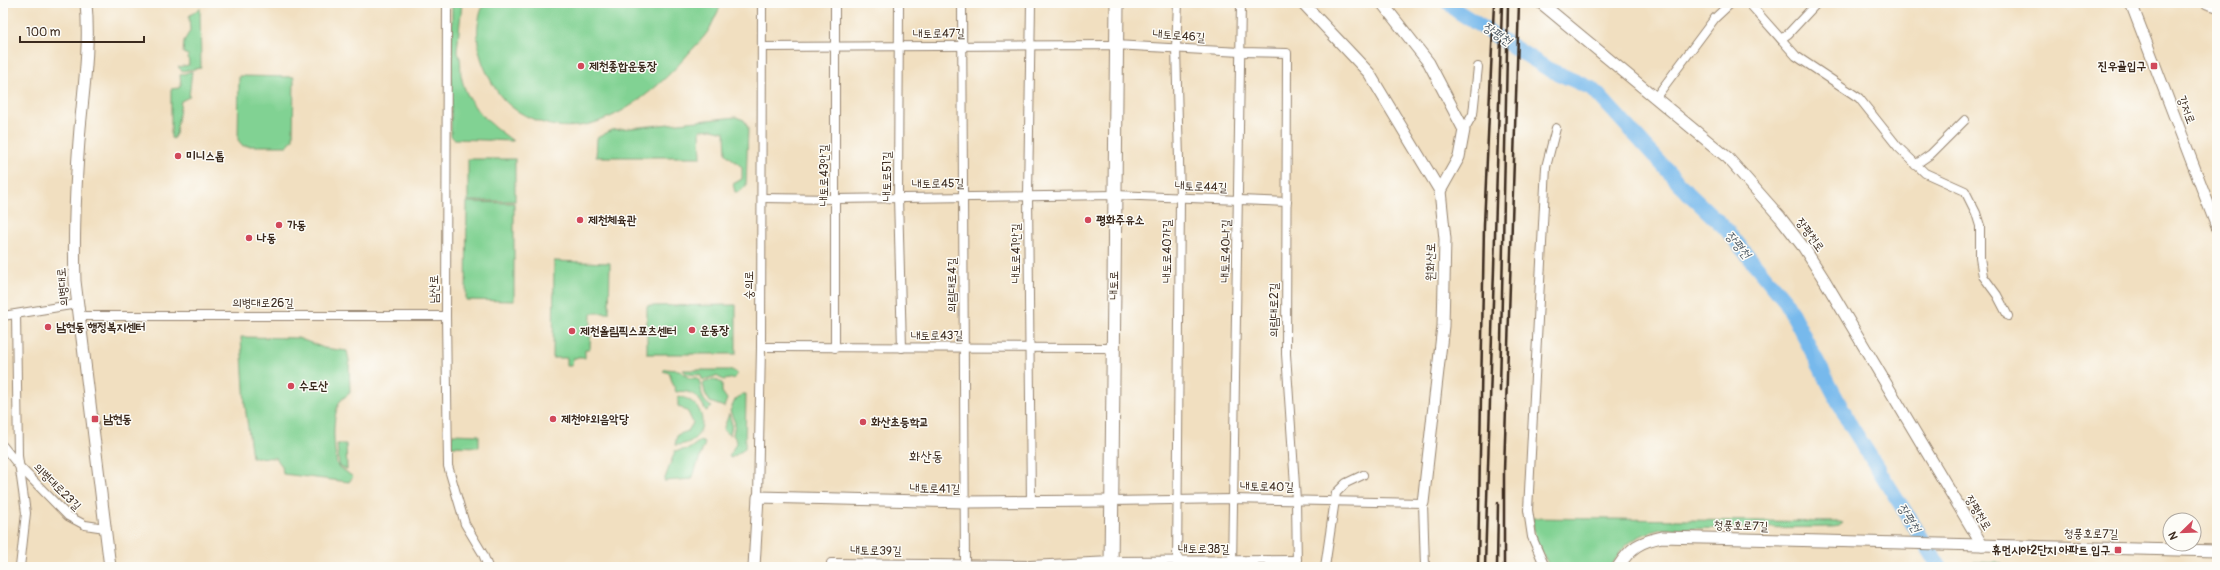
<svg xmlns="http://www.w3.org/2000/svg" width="2220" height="570" viewBox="0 0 2220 570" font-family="Pangolin,'Poor Story',sans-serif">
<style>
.green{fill:#81d293;stroke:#5e7e58}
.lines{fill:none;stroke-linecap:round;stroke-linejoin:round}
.river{stroke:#77b9ec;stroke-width:15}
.street-casing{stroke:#96846f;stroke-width:10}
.secondary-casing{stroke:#96846f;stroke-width:13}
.primary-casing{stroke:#96846f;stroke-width:15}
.street{stroke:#fff;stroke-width:8}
.secondary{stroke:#fff;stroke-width:11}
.primary{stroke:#fff;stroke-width:13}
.rail{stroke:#3b2a1e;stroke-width:2.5}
.poi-dot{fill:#d1495b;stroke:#fdfcf7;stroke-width:1.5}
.labels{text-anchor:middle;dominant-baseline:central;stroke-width:3;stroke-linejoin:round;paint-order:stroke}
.street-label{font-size:12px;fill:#3b2a1e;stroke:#fdfcf7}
.poi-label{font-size:12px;font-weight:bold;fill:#3b2a1e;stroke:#fdfcf7;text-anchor:start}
.water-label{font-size:13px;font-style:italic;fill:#505c66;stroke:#fdfcf7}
.quarter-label{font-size:14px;fill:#3b2a1e;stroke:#fdfcf7}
</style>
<rect width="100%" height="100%" fill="#fdfcf7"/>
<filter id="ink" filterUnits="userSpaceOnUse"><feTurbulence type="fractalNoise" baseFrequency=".025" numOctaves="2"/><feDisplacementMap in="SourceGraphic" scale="8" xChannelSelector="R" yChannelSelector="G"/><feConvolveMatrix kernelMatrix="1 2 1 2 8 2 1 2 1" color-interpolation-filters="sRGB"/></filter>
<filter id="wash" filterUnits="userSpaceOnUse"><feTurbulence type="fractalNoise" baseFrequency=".012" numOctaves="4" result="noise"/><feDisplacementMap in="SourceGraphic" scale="16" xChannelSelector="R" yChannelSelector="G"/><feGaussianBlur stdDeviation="0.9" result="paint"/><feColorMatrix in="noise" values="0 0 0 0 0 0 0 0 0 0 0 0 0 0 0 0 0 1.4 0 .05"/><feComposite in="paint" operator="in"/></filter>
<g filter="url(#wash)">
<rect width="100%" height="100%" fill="#f1dfc0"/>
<g class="green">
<path d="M452,3H462L457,51C462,58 460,67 461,75C467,107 488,122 513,141L454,139L451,136Z"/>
<path d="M484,3H722C718,11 714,20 710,28C705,37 696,45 689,53C653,95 594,145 535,120C509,109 499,98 487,73C476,51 474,26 484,3Z"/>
<polygon points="200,8 201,68 182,71 178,67 189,65 188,55 183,53 184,41 190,31 189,16"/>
<polygon points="192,71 189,97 181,101 176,134 173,139 171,138 171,89 179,88 181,84 180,75"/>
<polygon points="239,76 294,77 293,139 287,146 243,146 238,140"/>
<polygon points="736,117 744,120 748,128 746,186 739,192 735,192 733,184 742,179 742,167 726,154 725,132 712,129 700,130 701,157 596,157 597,138 612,130"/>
<rect x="468" y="159" width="47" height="42"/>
<polygon points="467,202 514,203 514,301 466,300"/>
<polygon points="554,261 610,263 609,313 591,313 590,349 585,349 585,358 573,358 572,366 567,366 567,358 553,358"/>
<polygon points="736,305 736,354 647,354 647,306"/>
<path d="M241,337L298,338L324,348L347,351L349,360L350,393C346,396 341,399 339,403C331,422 334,446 337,465L353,477L349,482L283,474L282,466L276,458L252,457L245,406Z"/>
<path d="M665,369L679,370L689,378H697C705,386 696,398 712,407L706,411C700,398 692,389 676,392L669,373L663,371Z"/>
<polygon points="683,370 732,370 737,373 735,378 724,380 716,376 703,380 700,375 687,374"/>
<polygon points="714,379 722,383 722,392 727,399 724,407 710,402 705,393 703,383"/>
<polygon points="742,394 746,394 745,449 731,458 729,457 737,441 733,435 735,423 730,411 735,400"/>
<path d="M678,396C711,402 710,445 675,445L677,435L688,431L693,423L688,412L678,406Z"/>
<polygon points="729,414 732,424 730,435 723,430"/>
<polygon points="452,434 479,435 479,447 451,446"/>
<polygon points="700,441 705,443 692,479 664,481 675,451 689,449"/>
<polygon points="337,444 346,444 347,470 339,465"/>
<path d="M1532,518L1840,522L1843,523L1839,526L1833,527L1661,529C1635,536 1624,543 1611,567H1550L1536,542Z"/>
<polygon points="1973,562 2002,563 2004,567 1975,567"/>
</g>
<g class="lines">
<polyline class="river" points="1449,3 1457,11 1548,69 1593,89 1689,194 1725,228 1786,302 1851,426 1940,567"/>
</g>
</g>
<g filter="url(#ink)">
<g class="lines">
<g class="street-casing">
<g id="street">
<polyline points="447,3 446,316 448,466 465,524 483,554 488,567"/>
<polyline points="899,3 898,197 902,348"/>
<polyline points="962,3 965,567"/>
<polyline points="1031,3 1028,195 1031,503"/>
<polyline points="1749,3 1796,56 1859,98 1898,147 1925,173 1965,191 1976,213 1980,226 1980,258 1983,276 1997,295 2008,316"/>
<polyline points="1781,39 1788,34 1817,3"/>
<polyline points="762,47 1115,45 1240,52 1287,53 1286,354 1296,500 1297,567"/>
<polyline points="1656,97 1715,18 1731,3"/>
<polyline points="1464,130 1473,114 1478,67"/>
<polyline points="1915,165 1931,154 1965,120"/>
<polyline points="762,198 836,199 1115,195 1287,202"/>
<polyline points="16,314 18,456 26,513 20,567"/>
<polyline points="3,316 77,304"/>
<polyline points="80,316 446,316"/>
<polyline points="761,347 1113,348"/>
<polyline points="835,348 835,3"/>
<polyline points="3,446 19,466 68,516 85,525 105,528"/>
<polyline points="758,497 761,347 762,3"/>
<polyline points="1111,501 1233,499 1423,503 1425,567"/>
<polyline points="831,563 1030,565 1111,561 1297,560"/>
<polyline points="1177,567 1180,198 1176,47 1178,3"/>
<polyline points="1232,567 1241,3"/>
<polyline points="1325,567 1336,493 1346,483 1363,475"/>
<polyline points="1545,567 1532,537 1528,510 1546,167 1556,128"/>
</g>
</g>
<g class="secondary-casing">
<g id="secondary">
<path d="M86,3C90,45 84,86 80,128C76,178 73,230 75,281L110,567"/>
<polyline points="1303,3 1369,73 1440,191 1445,239 1443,326 1423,503"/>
<polyline points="1382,3 1429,63 1464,130 1459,157 1440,191"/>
<polyline points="1541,3 1728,158 1780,217 1804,248 1825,281 1982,545"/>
<polyline points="2131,3 2217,227"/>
<polyline points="2207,3 2217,6"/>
<polyline points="754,567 758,497 965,502 1111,501"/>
<path d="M1618,567C1631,547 1639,542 1662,537L2217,551"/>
</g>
</g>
<g class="primary-casing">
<polyline id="primary" points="1111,567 1117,3"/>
</g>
<use href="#street" class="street"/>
<use href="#secondary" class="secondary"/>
<use href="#primary" class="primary"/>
<g class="rail">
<polyline points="1500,391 1508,3"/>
<polyline points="1478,567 1484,225 1494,3"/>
<polyline points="1485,567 1502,3"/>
<polyline points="1497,567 1498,503"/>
<polyline points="1504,567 1504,471 1519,3"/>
</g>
</g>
</g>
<g class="poi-dot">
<circle cx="581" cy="66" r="4"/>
<rect x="2150" y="62" width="8" height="8" rx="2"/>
<circle cx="178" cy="156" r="4"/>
<circle cx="580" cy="220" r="4"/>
<circle cx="1088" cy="220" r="4"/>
<circle cx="279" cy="225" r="4"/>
<circle cx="249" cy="238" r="4"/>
<circle cx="48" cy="327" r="4"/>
<circle cx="692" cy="330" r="4"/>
<circle cx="572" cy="331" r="4"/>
<circle cx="291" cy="386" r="4"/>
<rect x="91" y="415" width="8" height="8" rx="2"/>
<circle cx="553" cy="419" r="4"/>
<circle cx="863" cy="422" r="4"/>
<rect x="2114" y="546" width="8" height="8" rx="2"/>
</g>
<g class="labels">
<g class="street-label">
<text transform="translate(939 34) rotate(-1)">내토로47길</text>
<text transform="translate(1179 36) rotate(4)">내토로46길</text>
<text transform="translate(2186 110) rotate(69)">강저로</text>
<text transform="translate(824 175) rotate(-90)">내토로43안길</text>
<text transform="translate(887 176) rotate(-90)">내토로51길</text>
<text transform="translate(938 184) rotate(-1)">내토로45길</text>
<text transform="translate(1201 187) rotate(2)">내토로44길</text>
<text transform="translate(1810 235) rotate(54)">장평천로</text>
<text transform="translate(1167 251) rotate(-90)">내토로40가길</text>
<text transform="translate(1226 251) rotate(-89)">내토로40나길</text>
<text transform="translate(1016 253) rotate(-90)">내토로41안길</text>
<text transform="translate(1431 262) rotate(-89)">원화산로</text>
<text transform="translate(749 285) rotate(-90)">숭의로</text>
<text transform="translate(952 285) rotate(-90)">의림대로4길</text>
<text transform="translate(1114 285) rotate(-90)">내토로</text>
<text transform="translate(63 287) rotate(-95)">의병대로</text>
<text transform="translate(434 289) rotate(-90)">남산로</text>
<text x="263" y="303">의병대로26길</text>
<text transform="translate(1274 310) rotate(-90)">의림대로2길</text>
<text transform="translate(937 336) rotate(-1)">내토로43길</text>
<text transform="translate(57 487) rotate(45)">의병대로23길</text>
<text transform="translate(1267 487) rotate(1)">내토로40길</text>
<text transform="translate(935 489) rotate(1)">내토로41길</text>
<text transform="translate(1978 513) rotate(59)">장평천로</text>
<text transform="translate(1741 526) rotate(2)">청풍호로7길</text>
<text transform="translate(2091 534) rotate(1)">청풍호로7길</text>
<text x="1204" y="549">내토로38길</text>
<text transform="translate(876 551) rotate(1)">내토로39길</text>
</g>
<g class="poi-label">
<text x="589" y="66">제천종합운동장</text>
<text x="2146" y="66" text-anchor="end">진우골입구</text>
<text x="186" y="156">미니스톱</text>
<text x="588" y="220">제천체육관</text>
<text x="1096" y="220">평화주유소</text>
<text x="287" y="225">가동</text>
<text x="257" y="238">나동</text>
<text x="56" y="327">남현동 행정복지센터</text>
<text x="700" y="330">운동장</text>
<text x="580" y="331">제천올림픽스포츠센터</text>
<text x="299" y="386">수도산</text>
<text x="103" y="419">남현동</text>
<text x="561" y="419">제천야외음악당</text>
<text x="871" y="422">화산초등학교</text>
<text x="2110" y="550" text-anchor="end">휴먼시아2단지 아파트 입구</text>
</g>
<g class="water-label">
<text transform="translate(1497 34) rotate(33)">장평천</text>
<text transform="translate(1738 245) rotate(50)">장평천</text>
<text transform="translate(1909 518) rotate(58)">장평천</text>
</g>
<g class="quarter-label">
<text x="926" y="456">화산동</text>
</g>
</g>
<rect width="2220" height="570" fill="none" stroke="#fdfcf7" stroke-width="16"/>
<g transform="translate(2182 532) rotate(247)"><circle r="19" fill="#fdfcf7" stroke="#afa8a0"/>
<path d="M0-3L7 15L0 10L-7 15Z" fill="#d1495b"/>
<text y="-6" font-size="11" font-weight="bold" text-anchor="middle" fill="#3b2a1e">N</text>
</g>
<path d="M20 36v6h124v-6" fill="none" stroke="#3b2a1e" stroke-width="2"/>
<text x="26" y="36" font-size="12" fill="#3b2a1e" stroke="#fdfcf7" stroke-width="3" paint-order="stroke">100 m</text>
</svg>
